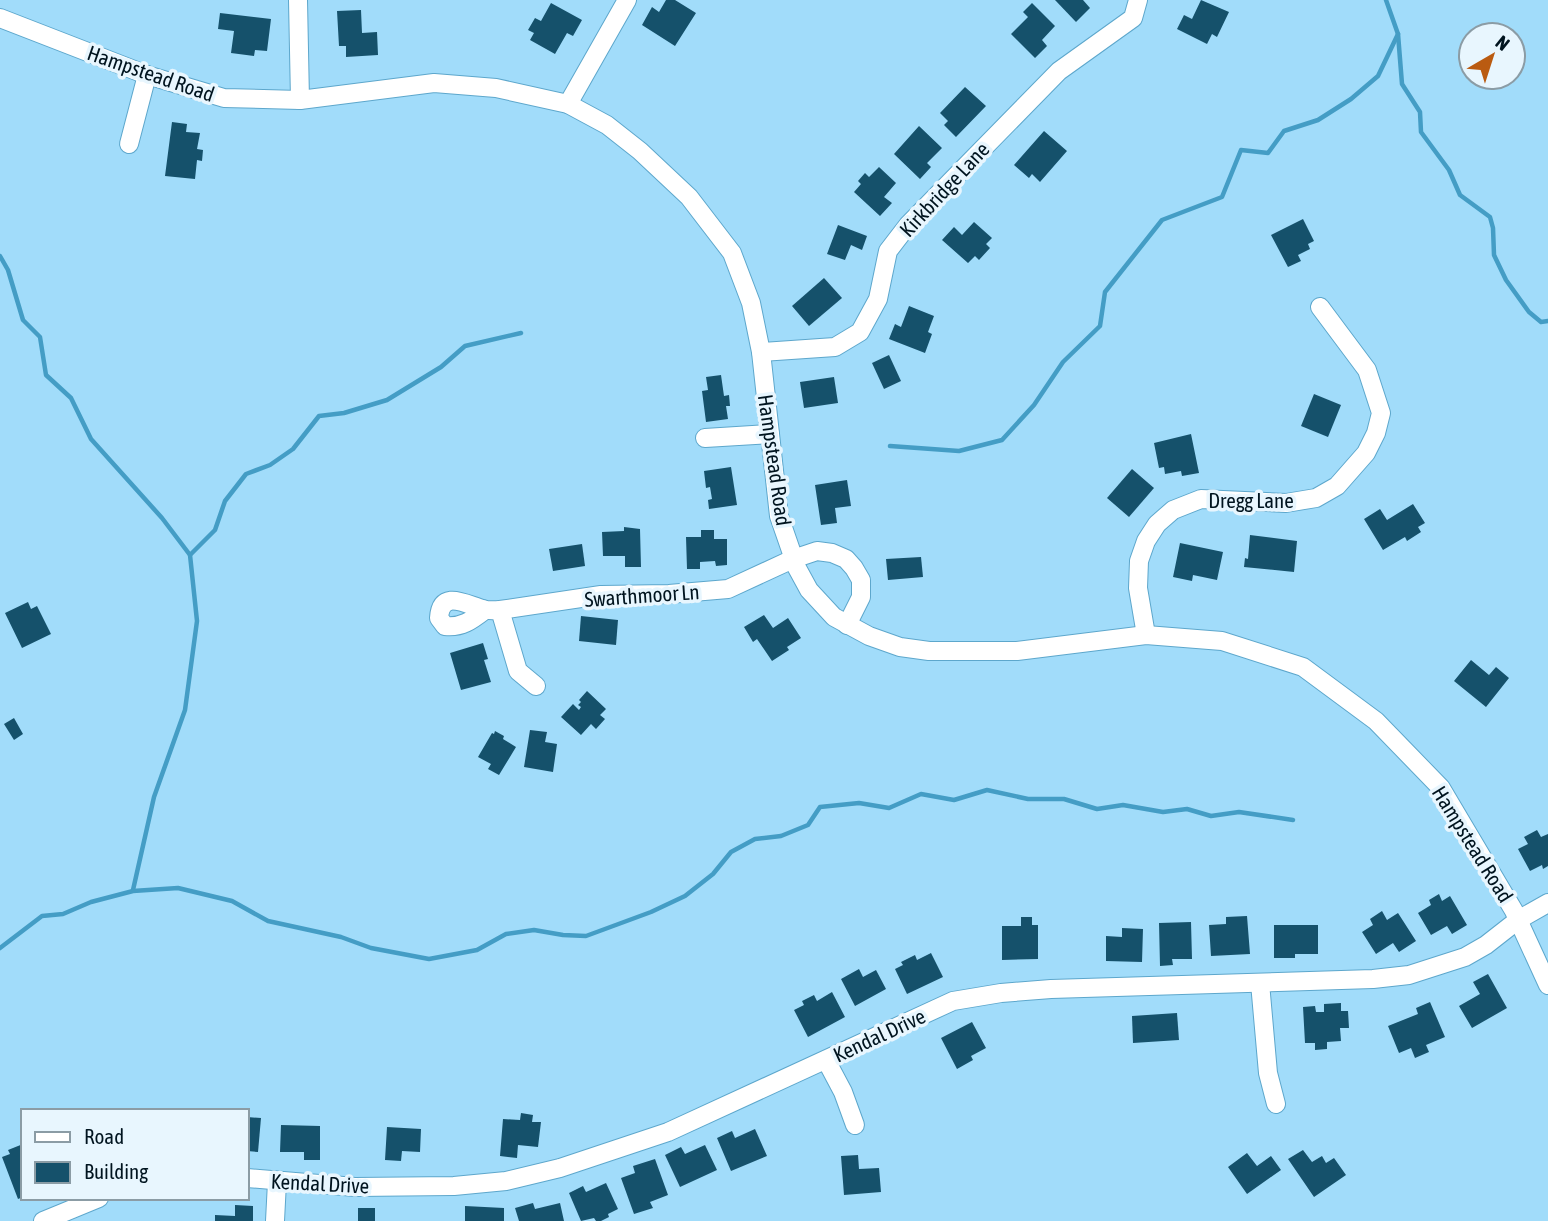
<svg xmlns="http://www.w3.org/2000/svg" width="1548" height="1221" viewBox="0 0 1548 1221" font-family="'Asap Condensed',sans-serif">
<style>
.lines{fill:none;stroke-linecap:round;stroke-linejoin:round}
.stream{stroke:#449dc5;stroke-width:4.5}
.building{fill:#15516b}
.minor-casing{stroke:#5da7cc;stroke-width:20}
.minor{stroke:#fff;stroke-width:18}
.labels{text-anchor:middle;dominant-baseline:central;stroke-width:7;stroke-linejoin:round;paint-order:stroke}
.street-label{font-size:21px;fill:#00141f;stroke:#e8f6fe}
</style>
<rect width="100%" height="100%" fill="#a1dcfa"/>
<g class="lines">
<g class="stream">
<polyline points="1386,0 1398,34 1402,84 1420,112 1421,132 1449,170 1460,195 1490,217 1493,228 1494,255 1506,280 1529,312 1541,322 1548,321"/>
<polyline points="0,256 8,270 23,320 40,337 46,375 71,398 91,439 162,518 190,555"/>
<polyline points="890,446 959,451 1002,440 1034,405 1063,362 1100,326 1105,292 1162,220 1222,197 1241,150 1268,153 1284,131 1318,120 1351,99 1378,76 1398,34"/>
<polyline points="133,890 154,797 185,710 197,621 190,555 215,530 225,501 246,474 270,465 293,449 319,416 344,413 387,400 441,367 465,346 521,333"/>
<polyline points="0,948 42,916 63,914 91,902 133,891 178,888 232,901 268,921 341,937 371,948 429,959 477,950 506,934 534,930 563,935 586,936 651,912 685,896 713,874 731,852 755,839 781,836 808,825 820,807 859,803 889,808 921,794 954,800 987,790 1028,799 1064,799 1097,809 1123,805 1163,812 1187,809 1211,816 1239,812 1293,820"/>
</g>
</g>
<g class="building">
<polygon points="666,0 675,0 696,13 675,46 642,25 652,7 659,12"/>
<polygon points="1055,0 1083,0 1090,8 1076,22"/>
<polygon points="1201,0 1229,12 1217,37 1212,34 1207,44 1177,29 1184,15 1192,19"/>
<polygon points="551,3 582,20 573,36 567,33 555,54 530,40 534,33 528,30 535,18 541,21"/>
<polygon points="1032,3 1055,26 1042,40 1047,46 1035,58 1011,34 1028,17 1023,12"/>
<polygon points="361,10 362,33 377,32 378,55 346,57 346,46 339,46 337,11"/>
<polygon points="220,13 271,19 267,51 255,50 254,56 231,53 234,31 218,29"/>
<polygon points="965,87 986,106 956,137 944,125 948,121 940,113"/>
<polygon points="172,122 187,124 186,132 200,133 197,149 203,150 202,161 197,160 195,179 165,176"/>
<polygon points="919,126 942,148 927,163 931,167 920,179 894,154"/>
<polygon points="1044,131 1067,151 1040,182 1032,174 1029,178 1014,165"/>
<polygon points="879,167 896,183 884,197 892,203 880,216 854,192 861,184 858,181 865,173 869,177"/>
<polygon points="1303,219 1314,241 1308,244 1310,249 1298,255 1301,261 1288,267 1271,235"/>
<polygon points="974,222 992,238 986,244 990,248 979,260 975,256 968,263 942,240 954,227 962,235"/>
<polygon points="838,225 867,236 862,250 851,245 845,260 827,254"/>
<polygon points="824,278 842,298 809,326 792,306"/>
<polygon points="909,306 934,316 928,332 932,334 925,353 889,339 895,324 901,327"/>
<polygon points="889,355 901,381 884,389 872,363"/>
<polygon points="721,375 724,396 729,395 730,406 726,406 728,419 706,422 702,391 708,390 706,377"/>
<polygon points="834,377 838,403 804,408 800,382"/>
<polygon points="1314,394 1341,405 1328,437 1301,426"/>
<polygon points="1191,434 1199,473 1182,476 1181,471 1165,474 1164,467 1159,468 1154,443"/>
<polygon points="731,467 737,505 709,509 708,500 712,499 710,487 706,488 704,471"/>
<polygon points="1132,469 1154,488 1129,517 1107,498"/>
<polygon points="847,480 851,506 835,508 837,523 821,525 815,485"/>
<polygon points="1413,504 1425,523 1418,527 1421,532 1407,541 1405,537 1383,550 1364,519 1380,509 1387,520"/>
<polygon points="624,527 640,529 641,567 625,567 625,556 603,556 602,532 624,531"/>
<polygon points="701,530 714,530 714,539 727,539 727,565 716,566 715,561 700,562 700,569 687,569 686,537 701,537"/>
<polygon points="1250,535 1297,541 1294,572 1244,567 1245,558 1248,559"/>
<polygon points="1180,543 1223,552 1217,580 1193,575 1192,581 1173,577"/>
<polygon points="582,544 585,566 553,571 549,549"/>
<polygon points="921,557 923,577 888,580 886,559"/>
<polygon points="28,602 31,609 37,606 51,634 22,648 5,613"/>
<polygon points="764,615 773,628 788,618 801,638 787,647 789,650 772,661 757,639 753,642 744,627"/>
<polygon points="581,616 618,620 616,645 579,641"/>
<polygon points="483,643 488,659 484,660 491,682 461,690 450,653"/>
<polygon points="1471,660 1489,675 1496,667 1509,678 1486,707 1454,681"/>
<polygon points="587,691 606,709 600,715 605,719 596,729 591,724 581,735 561,717 573,704 579,710 581,707 578,705 581,702 579,700"/>
<polygon points="14,718 23,734 14,740 4,724"/>
<polygon points="530,730 547,732 545,742 557,744 553,772 524,767"/>
<polygon points="495,731 504,736 503,739 516,747 499,775 488,769 491,764 478,757 492,733 494,734"/>
<polygon points="1537,830 1541,837 1548,834 1548,866 1543,869 1542,865 1530,871 1518,849 1528,844 1524,837"/>
<polygon points="1439,894 1442,901 1450,896 1467,925 1452,934 1447,926 1431,935 1418,913 1431,905 1429,900"/>
<polygon points="1382,911 1387,920 1398,913 1416,941 1399,952 1393,943 1376,954 1362,932 1373,925 1370,919"/>
<polygon points="1247,916 1250,954 1211,956 1209,925 1226,924 1226,917"/>
<polygon points="1021,917 1032,917 1032,925 1038,925 1038,959 1002,960 1002,926 1021,926"/>
<polygon points="1191,922 1192,959 1172,959 1173,965 1160,966 1159,923"/>
<polygon points="1274,925 1318,925 1318,954 1295,954 1295,958 1274,958"/>
<polygon points="1122,928 1143,929 1142,962 1106,961 1106,936 1122,937"/>
<polygon points="931,953 943,977 907,994 895,969 903,965 901,962 915,955 917,960"/>
<polygon points="859,969 863,977 876,970 886,989 855,1006 841,979"/>
<polygon points="1488,974 1507,1008 1472,1028 1459,1006 1480,994 1473,982"/>
<polygon points="832,992 845,1017 808,1037 794,1010 804,1005 802,1001 814,995 817,1001"/>
<polygon points="1430,1002 1445,1037 1426,1045 1429,1052 1415,1058 1411,1048 1399,1053 1388,1026 1418,1014 1416,1008"/>
<polygon points="1341,1003 1341,1011 1348,1011 1349,1028 1340,1028 1341,1041 1327,1042 1327,1049 1315,1050 1315,1043 1305,1043 1303,1007 1315,1006 1316,1012 1324,1012 1324,1004"/>
<polygon points="1177,1013 1179,1040 1133,1043 1132,1016"/>
<polygon points="972,1022 986,1048 971,1056 973,1060 957,1069 941,1038"/>
<polygon points="521,1113 533,1115 532,1122 541,1122 538,1147 518,1145 517,1158 500,1156 503,1119 520,1120"/>
<polygon points="247,1117 261,1118 258,1152 247,1151"/>
<polygon points="281,1125 320,1126 320,1160 304,1160 304,1152 280,1152"/>
<polygon points="387,1127 421,1129 420,1152 402,1151 401,1161 385,1160"/>
<polygon points="755,1129 767,1156 731,1171 717,1138 732,1131 735,1138"/>
<polygon points="23,1144 23,1197 18,1199 2,1157 10,1154 8,1150"/>
<polygon points="705,1145 717,1170 680,1187 665,1155 681,1147 685,1154"/>
<polygon points="1303,1150 1312,1162 1322,1156 1326,1163 1334,1158 1346,1175 1314,1197 1288,1159"/>
<polygon points="1247,1153 1257,1166 1271,1156 1281,1170 1247,1194 1228,1167"/>
<polygon points="858,1155 859,1169 879,1168 881,1192 844,1195 841,1156"/>
<polygon points="655,1159 668,1195 650,1202 653,1208 634,1214 621,1178 635,1173 633,1166"/>
<polygon points="606,1183 618,1209 608,1214 609,1217 601,1221 596,1221 594,1218 581,1221 569,1193 583,1186 586,1192"/>
<polygon points="533,1203 535,1209 560,1203 564,1221 519,1221 515,1208"/>
<polygon points="235,1205 253,1206 253,1221 215,1221 215,1215 235,1216"/>
<polygon points="465,1206 504,1208 504,1221 465,1221"/>
<rect x="358" y="1208" width="17" height="13"/>
</g>
<g class="lines">
<g class="minor-casing">
<g id="minor">
<polyline points="298,0 300,100"/>
<polyline points="0,18 147,75 224,98 300,100 434,83 496,88 568,104 607,125 640,151 689,197 732,253 751,303 761,352 779,516 797,568 809,590 834,617 869,636 900,647 929,651 1017,651 1146,635 1222,641 1303,667 1376,721 1441,788 1514,911 1548,985"/>
<polyline points="568,104 627,0"/>
<polyline points="129,144 147,75"/>
<polyline points="761,352 835,347 860,332 878,299 888,251 908,225 1059,71 1133,18 1138,0"/>
<polyline points="705,438 770,434"/>
<path d="M485,610C472,620 462,628 445,626L439,618C441,588 467,605 483,609C488,611 495,610 500,610L601,595L669,594L728,589L793,559L817,551L832,553L846,559L854,568L861,580V597L847,625"/>
<polyline points="500,610 518,671 536,686"/>
<polyline points="1146,635 1138,588 1139,561 1146,541 1157,524 1173,510 1201,499 1286,503 1316,498 1337,486 1366,453 1376,433 1381,413 1367,370 1320,307"/>
<polyline points="1260,983 1268,1073 1276,1104"/>
<polyline points="826,1060 843,1092 855,1125"/>
<polyline points="247,1178 355,1187 454,1186 506,1181 560,1168 668,1132 953,1001 1001,993 1051,989 1373,979 1409,975 1465,957 1486,945 1518,920 1548,903"/>
<polyline points="43,1221 99,1198"/>
<polyline points="275,1221 277,1182"/>
</g>
</g>
<use href="#minor" class="minor"/>
</g>
<g class="labels">
<g class="street-label">
<text transform="translate(151 73) rotate(19)">Hampstead Road</text>
<text transform="translate(944 189) rotate(-47)">Kirkbridge Lane</text>
<text transform="translate(775 460) rotate(82)">Hampstead Road</text>
<text x="1251" y="500">Dregg Lane</text>
<text transform="translate(642 595) rotate(-4)">Swarthmoor Ln</text>
<text transform="translate(1473 844) rotate(58)">Hampstead Road</text>
<text transform="translate(879 1035) rotate(-25)">Kendal Drive</text>
<text transform="translate(320 1183) rotate(3)">Kendal Drive</text>
</g>
</g>
<rect x="21" y="1109" width="228" height="91" fill="#e8f6fe" stroke="#8b9ca5" stroke-width="2"/>
<rect x="35" y="1132" width="35" height="10" fill="#ffffff" stroke="#8b9ca5" stroke-width="2"/>
<text x="84" y="1144" font-size="21" fill="#00141f">Road</text>
<rect x="35" y="1162" width="35" height="21" fill="#15516b" stroke="#8b9ca5" stroke-width="2"/>
<text x="84" y="1179" font-size="21" fill="#00141f">Building</text>
<g transform="translate(1492 56) rotate(39)"><circle r="33" fill="#e8f6fe" stroke="#8b9ca5" stroke-width="2"/>
<path d="M0-5L12 26L0 18L-12 26Z" fill="#ba5b11"/>
<text y="-10" font-size="19" font-weight="bold" text-anchor="middle" fill="#00141f">N</text>
</g>
</svg>
